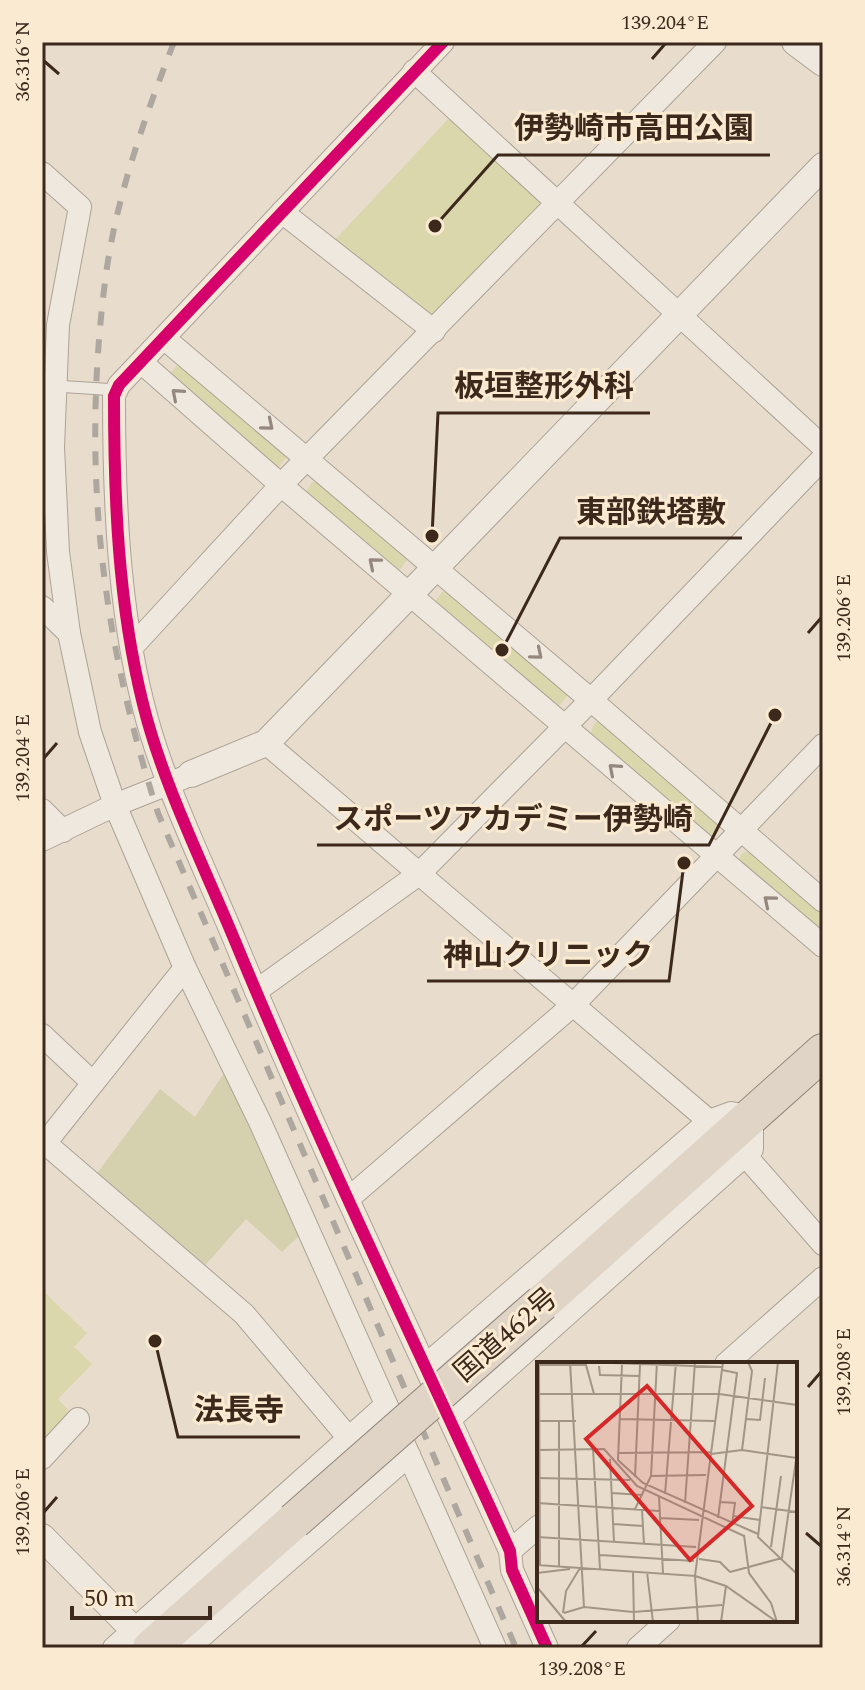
<svg xmlns="http://www.w3.org/2000/svg" width="865" height="1690" viewBox="0 0 865 1690" font-family="Spectral,'Noto Sans JP',serif">
<style>
.green{fill:#dbd7ad}
.cemetery{fill:#d5d0ad}
.lines{fill:none;stroke-linecap:round;stroke-linejoin:round}
.service-casing{stroke:#ada295;stroke-width:13}
.minor-casing{stroke:#ada295;stroke-width:24}
.tertiary-casing{stroke:#ada295;stroke-width:28}
.trunk-casing{stroke:#92877c;stroke-width:38}
.service{stroke:#eee8df;stroke-width:11}
.minor{stroke:#eee8df;stroke-width:22}
.tertiary{stroke:#eee8df;stroke-width:26}
.trunk{stroke:#e0d4c6;stroke-width:36}
.rail{stroke:#ada79f;stroke-width:6;stroke-dasharray:14 14;stroke-linecap:butt}
.trunk-bridge-casing{stroke:#92877c;stroke-width:38;stroke-linecap:butt}
.trunk-bridge{stroke:#e0d4c6;stroke-width:36}
.cycleway-casing{stroke:#f9ead1;stroke-width:17}
.cycleway{stroke:#d6006c;stroke-width:12}
.oneway{stroke:#95887e}
.ticks{fill:none;stroke:#3c291c;stroke-width:3}
.labels{text-anchor:middle;dominant-baseline:central;stroke-width:6;stroke-linejoin:round;paint-order:stroke}
.street-label{font-size:28px;fill:#3c291c;stroke:#f9ead1}
.inset-road{fill:none;stroke:#a39586;stroke-width:2}
.view{fill:#d62828;fill-opacity:0.15;stroke:#d62828;stroke-width:4}
.inset-edge{fill:none;stroke:#3c291c;stroke-width:4}
.leader{fill:none;stroke:#3c291c;stroke-width:3}
.callout-dot{fill:#3c291c;stroke:#f9ead1;stroke-width:3}
.callout-label{font-size:30px;text-anchor:middle;font-weight:bold;fill:#3c291c;stroke:#f9ead1;stroke-width:6;stroke-linejoin:round;paint-order:stroke}
.neatline{fill:none;stroke:#3c291c;stroke-width:3}
.ticks-label{font-size:20px;text-anchor:middle;fill:#3c291c}
</style>
<rect width="100%" height="100%" fill="#e8ddcc"/>
<g class="green">
<polygon points="449,118 540,199 539,209 436,318 427,318 332,243"/>
<polygon points="178,364 288,455 277,470 170,374"/>
<polygon points="321,481 405,551 407,560 398,572 306,492 312,482"/>
<polygon points="451,591 566,689 567,696 560,705 554,707 436,606 436,600 442,592"/>
<polygon points="595,722 604,723 718,821 719,828 711,836 700,834 588,739"/>
<polygon points="749,851 823,908 823,939 743,871 739,860 741,854"/>
<polygon points="42,1290 87,1333 74,1347 92,1364 58,1399 72,1414 42,1445"/>
</g>
<polygon class="cemetery" points="224,1073 299,1236 282,1252 246,1219 201,1270 95,1176 160,1089 195,1117"/>
<g class="lines">
<g class="service-casing">
<polyline id="service" points="55,386 117,390"/>
</g>
<g class="minor-casing">
<g id="minor">
<path d="M443,42L119,385L114,396C114,499 118,604 143,704C162,782 204,866 235,941C320,1147 418,1348 510,1551L512,1570L547,1648"/>
<polyline points="414,71 823,447"/>
<polyline points="42,173 80,207 58,325 53,447 58,552 69,633 90,732 115,805 185,968 260,1122 495,1648"/>
<polyline points="282,212 434,331"/>
<polyline points="165,339 591,700 823,901"/>
<polyline points="142,363 281,485 823,946"/>
<polyline points="42,607 69,633"/>
<polyline points="132,647 281,485 715,42"/>
<polyline points="266,743 709,1121"/>
<polyline points="42,810 63,831"/>
<polyline points="42,840 115,805 183,778"/>
<polyline points="256,991 419,874 591,700 823,458"/>
<polyline points="42,1035 93,1083"/>
<polyline points="45,1143 244,1314 348,1437"/>
<polyline points="42,1147 185,968"/>
<polyline points="745,1155 823,1244"/>
<polyline points="348,1199 573,1005 823,745"/>
<polyline points="726,1364 823,1278"/>
<polyline points="426,1365 709,1121 731,1113 752,1117 752,1149 450,1419"/>
<polyline points="42,1458 78,1419"/>
<polyline points="510,1551 539,1526"/>
<polyline points="114,1648 386,1405"/>
<polyline points="188,1648 409,1455"/>
<polyline points="638,1648 669,1620"/>
</g>
</g>
<g class="tertiary-casing">
<g id="tertiary">
<polyline points="795,42 823,63"/>
<polyline points="191,774 266,743 823,166"/>
<polyline points="42,1537 134,1630"/>
</g>
</g>
<g class="trunk-casing">
<g id="trunk">
<polyline points="542,1303 823,1052"/>
<polyline points="151,1648 294,1521"/>
</g>
</g>
<use href="#service" class="service"/>
<use href="#minor" class="minor"/>
<use href="#tertiary" class="tertiary"/>
<use href="#trunk" class="trunk"/>
<path class="rail" d="M174,42C145,117 117,194 106,274C81,463 100,633 158,813L516,1648"/>
<g class="trunk-bridge-casing">
<polyline id="trunk-bridge" points="294,1521 542,1303"/>
</g>
<use href="#trunk-bridge" class="trunk-bridge"/>
<g class="cycleway-casing">
<path id="cycleway" d="M443,42L119,385L114,396C114,499 118,604 143,704C162,782 204,866 235,941C320,1147 418,1348 510,1551L512,1570L547,1648"/>
</g>
<use href="#cycleway" class="cycleway"/>
</g>
<defs><path id="oneway-chevron" d="M-2-3.5L2.5 0L-2 3.5" fill="none" stroke-width="1.6" stroke-linecap="round" stroke-linejoin="round" transform="scale(2)"/></defs>
<g class="oneway">
<use href="#oneway-chevron" transform="translate(177 394) rotate(-139)"/>
<use href="#oneway-chevron" transform="translate(268 425) rotate(40)"/>
<use href="#oneway-chevron" transform="translate(374 563) rotate(-140)"/>
<use href="#oneway-chevron" transform="translate(537 654) rotate(40)"/>
<use href="#oneway-chevron" transform="translate(614 769) rotate(-139)"/>
<use href="#oneway-chevron" transform="translate(769 901) rotate(-140)"/>
</g>
<path class="ticks" d="M652,59L665,44M44,61L59,74M808,633L821,618M44,758L57,743M808,1387L821,1372M44,1512L57,1497M806,1533L821,1546M582,1646L596,1631"/>
<g class="labels">
<g class="street-label">
<text transform="translate(506 1335) rotate(-41)">国道462号</text>
</g>
</g>
<g transform="translate(537 1362)">
<rect width="260" height="260" fill="#e8ddcc"/>
<path class="inset-road" d="M2,0L3,203M33,0L47,245M48,0L185,5M241,0L221,175L260,212M0,3H33M33,3H49L57,32M85,3L81,98L106,121L221,172M62,4L63,13L103,14M0,32H182L260,43M83,57L178,59M209,57L223,58L228,16M0,59H39M22,59V205M56,87L63,207M0,88L67,87L100,124L207,174M205,88L215,9L211,0M81,91L174,90M174,92L205,88L260,96M73,97L77,180M114,114L169,113M98,115L103,3M0,116L93,118M75,131L105,133M128,132L139,0M122,135L126,211M184,140L198,141L195,163M0,141L122,149M148,141L158,0M224,145L260,150M98,147L114,114L120,0M105,148L107,182M196,154L223,158M123,156L162,158M181,156L200,11L185,8M76,162L106,164M207,173L212,211L234,241L240,260M0,175L159,185M234,185L244,114M63,193L157,199M162,197L183,200L193,210M0,203L158,214L186,0M96,209L97,260M110,210L116,260M193,210L245,196L260,91M0,211L33,207M0,225L29,260M26,251L29,229L43,206M27,251L47,245L96,250L185,243M161,260L158,214L189,224L240,260M184,260L189,224"/>
<path class="view" d="M110,24L215,144L153,198L49,77Z"/>
<rect width="260" height="260" class="inset-edge"/>
</g>
<path class="leader" d="M435 226L498 155H770M432 536L438 413H650M502 650L560 538H742M775 715L709 845H317M684 863L669 981H427M155 1341L178 1437H300"/>
<g class="callout-dot">
<circle cx="435" cy="226" r="8"/>
<circle cx="432" cy="536" r="8"/>
<circle cx="502" cy="650" r="8"/>
<circle cx="775" cy="715" r="8"/>
<circle cx="684" cy="863" r="8"/>
<circle cx="155" cy="1341" r="8"/>
</g>
<g class="callout-label">
<text x="634" y="138">伊勢崎市高田公園</text>
<text x="544" y="396">板垣整形外科</text>
<text x="651" y="522">東部鉄塔敷</text>
<text x="513" y="829">スポーツアカデミー伊勢崎</text>
<text x="548" y="965">神山クリニック</text>
<text x="239" y="1420">法長寺</text>
</g>
<rect width="865" height="1690" fill="none" stroke="#f9ead1" stroke-width="88"/>
<path d="M72 1606v12h138v-12" fill="none" stroke="#3c291c" stroke-width="4"/>
<text x="84" y="1606" font-size="24" fill="#3c291c" stroke="#f9ead1" stroke-width="6" paint-order="stroke">50 m</text>
<rect x="44" y="44" width="777" height="1602" class="neatline"/>
<g class="ticks-label">
<text x="665" y="29">139.204°E</text>
<text transform="translate(22 61) rotate(-90)" y="7">36.316°N</text>
<text transform="translate(843 618) rotate(-90)" y="7">139.206°E</text>
<text transform="translate(22 758) rotate(-90)" y="7">139.204°E</text>
<text transform="translate(843 1372) rotate(-90)" y="7">139.208°E</text>
<text transform="translate(22 1512) rotate(-90)" y="7">139.206°E</text>
<text transform="translate(843 1546) rotate(-90)" y="7">36.314°N</text>
<text x="582" y="1675">139.208°E</text>
</g>
</svg>
